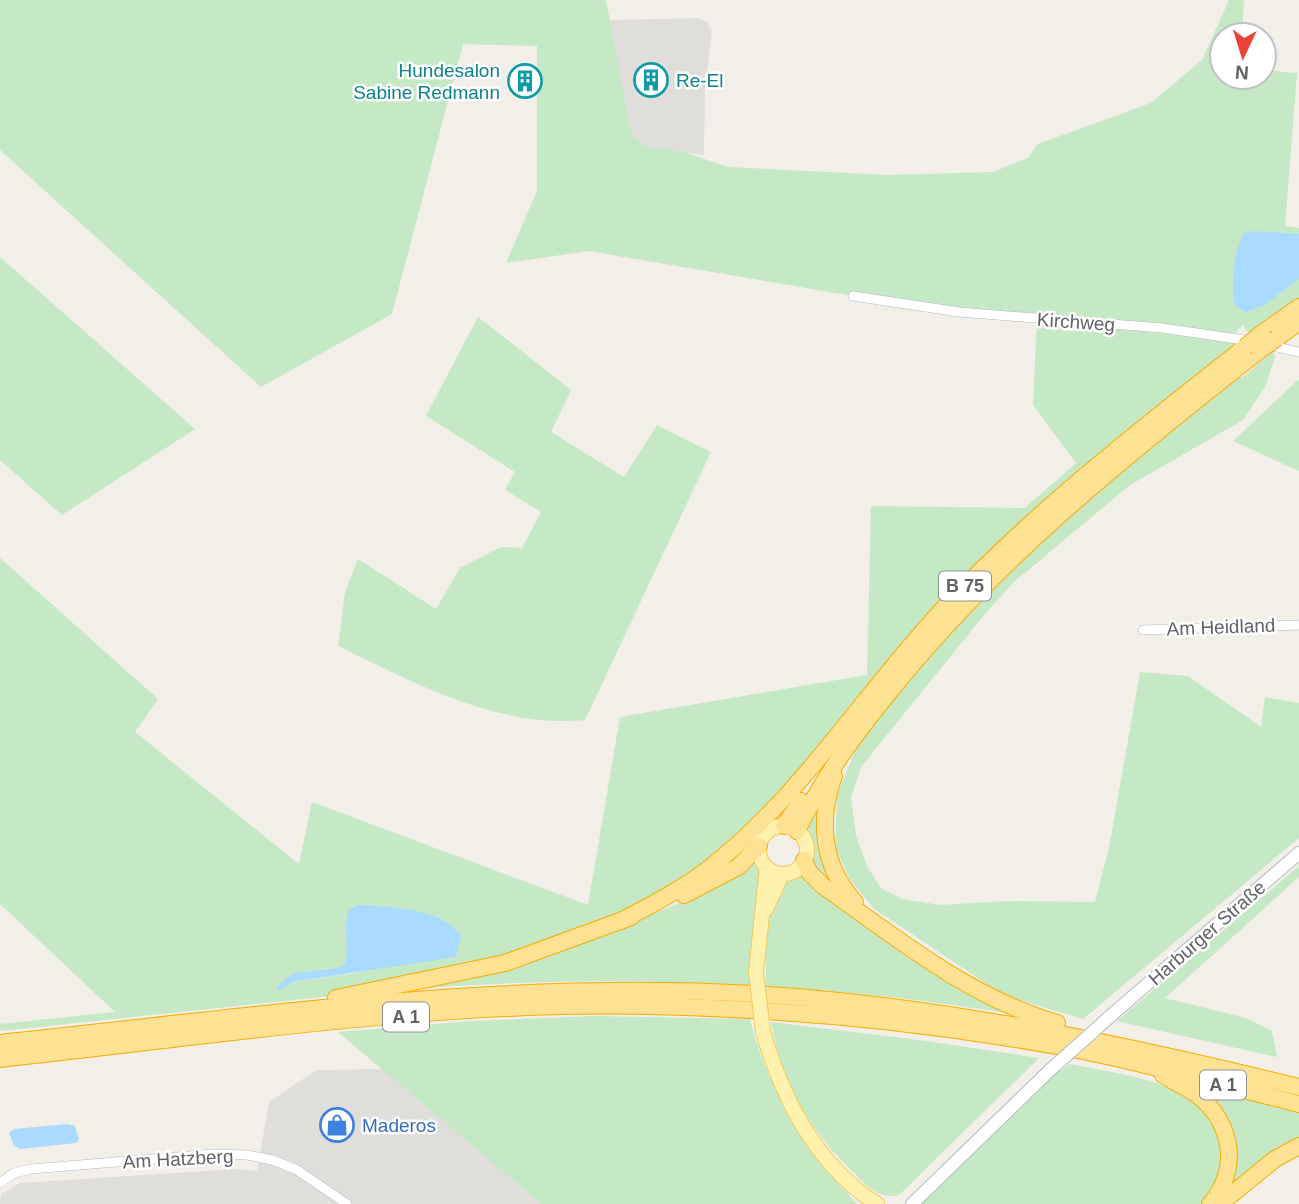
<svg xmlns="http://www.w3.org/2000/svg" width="1299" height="1204" viewBox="0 0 1299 1204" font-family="Arial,sans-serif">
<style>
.industrial{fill:#e0deda}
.green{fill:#c5e8c5;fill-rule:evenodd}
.water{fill:#aadaff}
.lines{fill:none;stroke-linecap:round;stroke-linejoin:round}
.street-casing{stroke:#b5b8bc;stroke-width:10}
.secondary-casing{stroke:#b6babf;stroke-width:14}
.primary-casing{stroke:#f2c960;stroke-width:16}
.highway-casing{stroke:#f9ab00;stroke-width:18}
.street{stroke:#fff;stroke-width:9}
.secondary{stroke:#fff;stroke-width:12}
.primary{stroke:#fff2af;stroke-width:14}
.highway{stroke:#fde293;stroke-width:16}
.secondary-bridge-casing{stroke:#b6babf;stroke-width:14;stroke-linecap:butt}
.primary-bridge-casing{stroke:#f2c960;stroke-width:16;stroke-linecap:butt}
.highway-bridge-casing{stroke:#f9ab00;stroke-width:18;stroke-linecap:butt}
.secondary-bridge{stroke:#fff;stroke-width:12}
.primary-bridge{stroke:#fff2af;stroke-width:14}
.highway-bridge{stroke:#fde293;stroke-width:16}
.labels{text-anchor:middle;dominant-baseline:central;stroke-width:5;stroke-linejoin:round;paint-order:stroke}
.shield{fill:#fff;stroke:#8f9295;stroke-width:2}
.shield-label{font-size:18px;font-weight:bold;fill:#5f6368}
.culture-label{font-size:19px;fill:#0d838f;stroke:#fff;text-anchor:end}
.street-label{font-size:19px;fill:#5f6368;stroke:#fff}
.shop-label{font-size:19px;fill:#366cbe;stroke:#fff;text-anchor:start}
</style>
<rect width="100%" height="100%" fill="#f1efe8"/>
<g class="industrial">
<polygon points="698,18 707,22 712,31 705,86 704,155 645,147 631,132 609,20"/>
<polygon points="382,1069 541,1204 0,1204 1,1194 20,1183 237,1169 257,1171 269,1102 316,1070"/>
</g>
<g class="green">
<path d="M0,0H606L631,132L645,147L684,152L728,167L887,175L993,172L1028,158L1038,144L1151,103L1202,60L1229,0H1244L1242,35H1222V77H1264V70L1297,73L1299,48L1285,226L1299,228V300L1249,334L1243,325L1231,337L1239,343L746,832L668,892L588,929L445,974L352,994L0,1031V1024L115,1012L0,904V558L158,699L135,732L299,864L312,802L588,905L620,717L867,675L871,506L1025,508L1076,463L1033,405L1037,321L853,296L589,251L506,263L537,191V46L463,44L392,314L261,387L0,150ZM359,905L440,918L357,973L293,982L280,990L293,973L338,968L344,965C352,947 342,927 351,907Z"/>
<polygon points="0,257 195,429 62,515 0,460"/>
<path d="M478,317L571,390L551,432L624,477L657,425L711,452L585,720C498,729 413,682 338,646L345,592L358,559L436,609L460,568L501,547L522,548L541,512L505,490L515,472L426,416Z"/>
<polygon points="1273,351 1275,357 1265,387 1243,420 1130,485 1014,582 984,615 861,767 851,798 856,836 868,868 881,888 902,899 940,905 1007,901 1095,902 1109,848 1140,672 1188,676 1261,727 1265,697 1299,703 1299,838 1083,1019 1003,995 873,908 849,878 835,847 837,796 859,741 932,646 1059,519 1233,378 1242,378"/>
<polygon points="1299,379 1299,471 1233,441"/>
<polygon points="827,782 821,815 842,892 815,874 805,832"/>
<path d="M755,861L762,873L748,978L766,979V962L762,960L773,894L781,881L802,871L1019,1015C823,983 624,973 426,988L574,945L677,904L725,881Z"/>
<polygon points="1299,866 1299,877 1165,998 1246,1018 1272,1031 1277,1057 1117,1021"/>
<path d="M594,1016L750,1019C767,1091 809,1150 857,1204H541L338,1032L472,1021Z"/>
<path d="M771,1022L926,1041L1039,1058L899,1195C879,1200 866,1185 853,1172C809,1130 782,1082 771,1022Z"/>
<path d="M1070,1064C1121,1075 1217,1082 1221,1150C1222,1171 1216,1188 1202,1204H921L928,1192L1041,1084Z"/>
<polygon points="1187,1084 1299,1112 1299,1142 1217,1204 1232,1149"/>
</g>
<g class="water">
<path d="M1254,231L1299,234V279L1263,306L1245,312L1234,304C1232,283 1233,252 1244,233Z"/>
<path d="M359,905C391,907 443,908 461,936L455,957L293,982L280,990L276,988L293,973L337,968L344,965C352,946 340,932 350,908Z"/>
<polygon points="68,1124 75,1126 79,1139 76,1143 21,1149 14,1146 9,1133 14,1129"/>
</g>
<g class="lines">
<g class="street-casing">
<g id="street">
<polyline points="853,296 959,312 1162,328 1251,341"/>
<polyline points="1268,345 1299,352"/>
<polyline points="1143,630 1299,625"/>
<polyline points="0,1183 14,1173 31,1169 213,1154 247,1155 273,1160 297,1170 347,1204"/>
</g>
</g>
<g class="secondary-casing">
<g id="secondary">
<polyline points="1115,1012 1299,853"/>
<polyline points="912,1204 1049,1071"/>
</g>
</g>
<g class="primary-casing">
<g id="primary">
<circle cx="783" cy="850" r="24"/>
<polyline points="766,909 782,874"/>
<polyline points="756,972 767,868"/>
<path d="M763,1032C783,1100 816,1165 877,1204"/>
</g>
</g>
<g class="highway-casing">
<g id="highway">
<polyline points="1261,334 1299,307"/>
<polyline points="1277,338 1299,322"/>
<path d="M834,776C818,821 822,866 855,902"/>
<polyline points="784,826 801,801"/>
<path d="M797,831C821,780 855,734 891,690C999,556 1126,456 1260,350"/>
<path d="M804,860L809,872L823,886C895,937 970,998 1057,1023"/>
<polyline points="684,895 738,867 759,846"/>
<path d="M621,921C653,904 684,888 712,866C804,793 865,692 945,607C1037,510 1141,429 1245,347"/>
<polyline points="336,998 505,963 631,917"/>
<path d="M0,1043C250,1017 502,979 755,994C940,1005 1119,1043 1299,1087"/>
<path d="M0,1059C215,1036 433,1001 650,1006C788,1009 926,1022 1062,1047C1142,1062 1220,1084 1299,1104"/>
<path d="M1163,1075C1174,1082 1186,1087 1196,1094C1232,1121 1241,1169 1210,1204"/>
<polyline points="1220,1204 1275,1159 1299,1146"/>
</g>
</g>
<use href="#street" class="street"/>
<use href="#secondary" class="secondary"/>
<use href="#primary" class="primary"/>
<use href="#highway" class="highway"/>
<g class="secondary-bridge-casing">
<polyline id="secondary-bridge" points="1049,1071 1115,1012"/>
</g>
<g class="primary-bridge-casing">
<polyline id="primary-bridge" points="756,972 763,1032"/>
</g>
<g class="highway-bridge-casing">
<g id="highway-bridge">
<polyline points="1245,347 1261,334"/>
<polyline points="1260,350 1277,338"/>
</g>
</g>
<use href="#secondary-bridge" class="secondary-bridge"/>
<use href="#primary-bridge" class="primary-bridge"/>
<use href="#highway-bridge" class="highway-bridge"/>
</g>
<defs>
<g id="building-ring" transform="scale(1.75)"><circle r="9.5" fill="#fff" stroke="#0f9aa8" stroke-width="1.5"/><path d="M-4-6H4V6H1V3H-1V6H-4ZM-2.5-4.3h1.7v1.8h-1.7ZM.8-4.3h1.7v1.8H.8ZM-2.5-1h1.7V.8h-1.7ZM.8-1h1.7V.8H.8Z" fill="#0f9aa8"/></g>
<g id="shop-ring" transform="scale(1.75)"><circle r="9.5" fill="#fff" stroke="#3f7fe0" stroke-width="1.5"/><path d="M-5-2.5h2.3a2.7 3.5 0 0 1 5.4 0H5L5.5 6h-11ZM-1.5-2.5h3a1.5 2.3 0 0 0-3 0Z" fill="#3f7fe0"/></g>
</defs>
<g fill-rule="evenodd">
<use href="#building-ring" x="651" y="80"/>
<use href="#building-ring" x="525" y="81"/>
<use href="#shop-ring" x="337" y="1125"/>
</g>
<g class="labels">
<g class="shield">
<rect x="939" y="571.5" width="52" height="29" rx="5"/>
<rect x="383" y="1002.5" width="46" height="29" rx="5"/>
<rect x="1200" y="1070.5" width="46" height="29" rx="5"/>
</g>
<g class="shield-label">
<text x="965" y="586">B 75</text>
<text x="406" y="1017">A 1</text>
<text x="1223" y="1085">A 1</text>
</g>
<g class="culture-label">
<text x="500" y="70">Hundesalon<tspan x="500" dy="22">Sabine Redmann</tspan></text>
<text x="676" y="80" text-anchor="start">Re-El</text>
</g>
<g class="street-label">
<text transform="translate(1076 322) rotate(4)">Kirchweg</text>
<text transform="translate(1221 627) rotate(-2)">Am Heidland</text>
<text transform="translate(1207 933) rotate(-41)">Harburger Straße</text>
<text transform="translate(178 1159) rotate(-3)">Am Hatzberg</text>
</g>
<g class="shop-label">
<text x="362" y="1125">Maderos</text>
</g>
</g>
<g transform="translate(1243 56) rotate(184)"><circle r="33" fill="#ffffff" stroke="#bfc1c3" stroke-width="2"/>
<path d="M0-5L12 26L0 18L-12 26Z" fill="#ea4335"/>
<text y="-10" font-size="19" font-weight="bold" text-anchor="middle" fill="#5f6368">N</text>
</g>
</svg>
